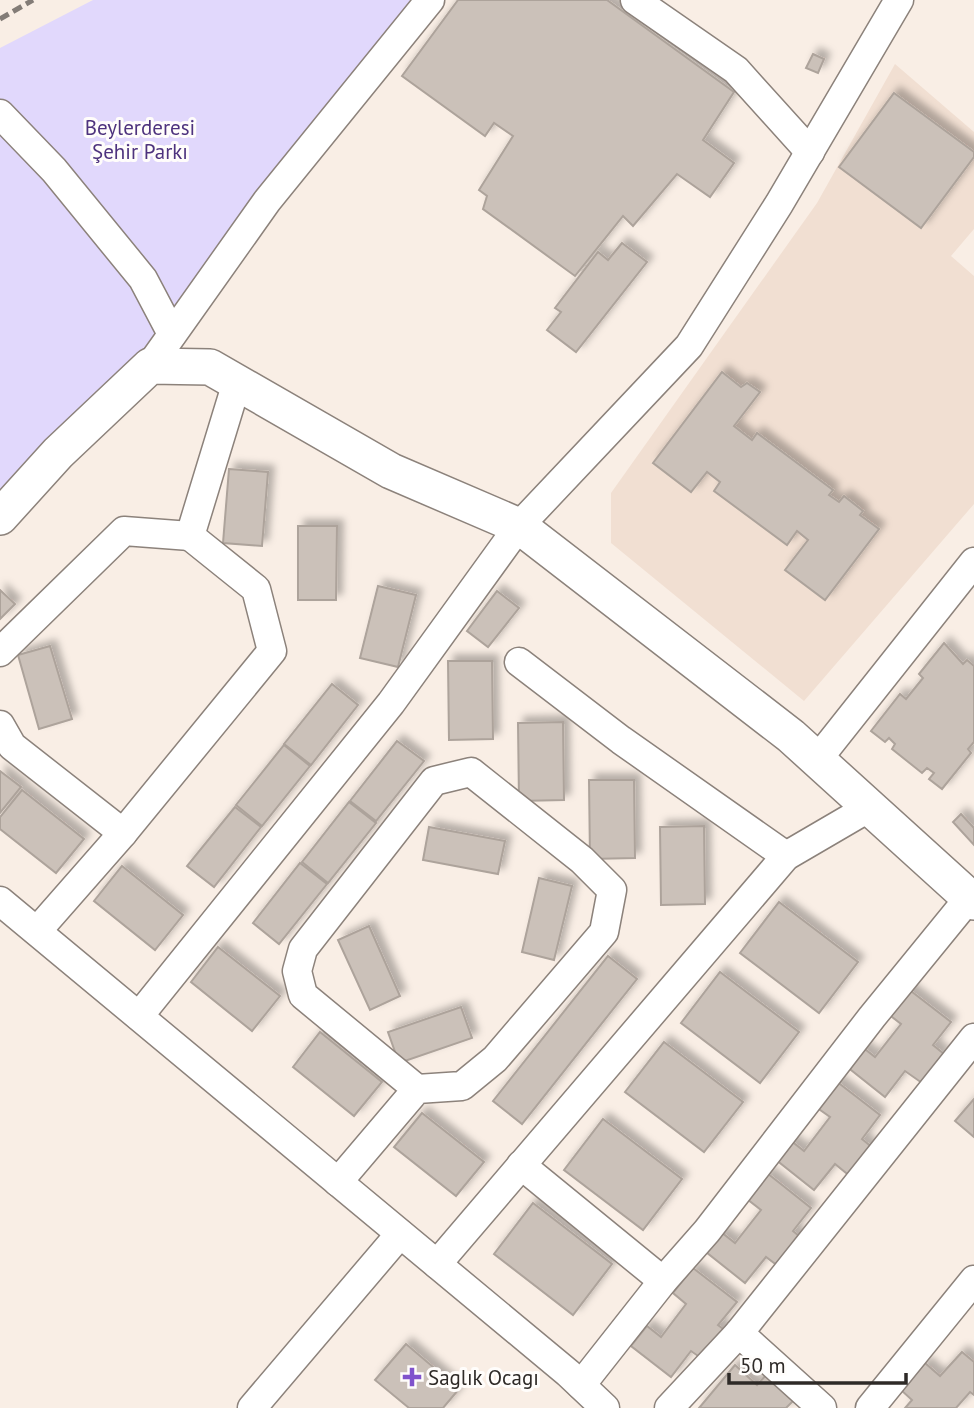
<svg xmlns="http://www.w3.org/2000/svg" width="974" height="1408" viewBox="0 0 974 1408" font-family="'PT Sans',sans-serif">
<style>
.built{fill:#f1dfd2}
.green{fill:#e1d8fc}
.building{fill:#cbc1b9;stroke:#ada39b;stroke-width:2;filter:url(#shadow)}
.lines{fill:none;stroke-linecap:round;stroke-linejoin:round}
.minor-casing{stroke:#8c827b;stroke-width:31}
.major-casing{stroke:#8c827b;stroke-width:38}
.minor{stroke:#fff;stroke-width:28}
.major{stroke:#fff;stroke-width:35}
.rail{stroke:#837c77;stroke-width:5;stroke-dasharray:10 5;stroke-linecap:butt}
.poi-dot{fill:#8053cc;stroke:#fffdfb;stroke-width:2.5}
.labels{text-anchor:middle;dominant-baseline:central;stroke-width:6;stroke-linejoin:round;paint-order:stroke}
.park-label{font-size:21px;fill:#4e337e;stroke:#fffdfb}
.poi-label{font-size:21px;fill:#2e2a27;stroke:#fffdfb;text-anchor:start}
</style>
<defs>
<filter id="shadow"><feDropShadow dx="6" dy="-6" stdDeviation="3.5" flood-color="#0004"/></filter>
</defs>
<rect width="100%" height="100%" fill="#f9eee5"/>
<polygon class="built" points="895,64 974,132 974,229 951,256 974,276 974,504 804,701 611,543 611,493 817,203"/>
<polygon class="green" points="93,0 430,0 150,366 0,517 0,48"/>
<g class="building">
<polygon points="458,0 607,0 734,92 703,140 734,163 710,197 677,174 633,226 623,216 575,276 483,209 487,196 479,190 513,136 494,123 485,136 402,76"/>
<polygon points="813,54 824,59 818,73 806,68"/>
<polygon points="894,93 974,152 974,157 921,228 839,167"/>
<polygon points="622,243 647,262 576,352 547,330 561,312 555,308 598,252 608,260"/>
<polygon points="722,372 741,387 747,383 760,392 734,426 752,440 757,433 833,490 829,495 839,502 844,496 863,511 860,515 879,529 825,600 785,570 808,540 797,531 787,545 714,491 720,482 707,472 691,492 653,463"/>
<polygon points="229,469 268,472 262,546 223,543"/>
<polygon points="298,526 337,526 336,600 298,600"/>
<polygon points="378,586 416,595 398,667 360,658"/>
<polygon points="0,590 15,604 0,619"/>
<polygon points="497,591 519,608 488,647 467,631"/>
<polygon points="944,643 963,664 967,660 974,666 974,742 968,749 971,753 942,789 929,779 934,773 927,768 922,773 892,749 895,744 889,738 885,742 871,731 900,694 906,699 923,678 919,674"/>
<polygon points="50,646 72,719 39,729 18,655"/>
<polygon points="448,661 492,661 493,739 449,740"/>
<polygon points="332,684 358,705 311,765 284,744"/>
<polygon points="563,722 564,800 519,801 518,723"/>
<polygon points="397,741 424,761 376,821 350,801"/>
<polygon points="284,745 310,766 262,826 236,805"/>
<polygon points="0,771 21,787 0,813"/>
<polygon points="589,780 634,780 635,858 590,859"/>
<polygon points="22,790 84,839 56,873 0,829 0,817"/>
<polygon points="349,802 376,823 328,883 302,862"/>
<polygon points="235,807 261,827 214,887 187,866"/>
<polygon points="961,814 974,828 974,845 953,822"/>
<polygon points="704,826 705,904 661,905 660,827"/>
<polygon points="429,827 505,841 498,874 423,860"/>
<polygon points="300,863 327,884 279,944 253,923"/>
<polygon points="122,866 183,915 155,950 94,901"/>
<polygon points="539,878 572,886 554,960 522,952"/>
<polygon points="779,902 858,962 819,1013 740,953"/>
<polygon points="369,926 400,996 370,1010 338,940"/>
<polygon points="218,947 280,996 252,1031 191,982"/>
<polygon points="608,956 637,979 522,1124 493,1101"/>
<polygon points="720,972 799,1032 760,1083 681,1023"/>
<polygon points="907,988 951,1022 933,1045 944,1054 922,1083 905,1071 885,1097 846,1066 861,1046 875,1057 901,1024 887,1013"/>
<polygon points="461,1007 472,1038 399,1063 388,1032"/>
<polygon points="320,1032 382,1082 354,1116 293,1067"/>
<polygon points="664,1042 743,1102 704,1152 625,1092"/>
<polygon points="836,1081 880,1115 862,1139 873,1148 851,1177 835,1164 814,1190 775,1159 790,1140 804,1151 830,1117 816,1107"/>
<polygon points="974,1099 974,1137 955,1121"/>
<polygon points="422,1113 484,1162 456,1196 394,1147"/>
<polygon points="603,1119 682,1179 643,1230 564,1170"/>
<polygon points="767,1173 811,1208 793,1231 804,1240 782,1269 766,1257 745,1283 706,1252 721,1232 735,1243 761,1210 747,1199"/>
<polygon points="533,1203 612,1264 573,1315 494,1254"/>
<polygon points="693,1268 737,1302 718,1325 730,1334 708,1363 691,1351 671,1377 631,1346 647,1326 661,1337 686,1304 673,1293"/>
<polygon points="406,1344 459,1389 443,1408 409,1408 375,1380"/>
<polygon points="962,1352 974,1362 974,1395 970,1392 956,1408 905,1408 912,1400 901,1390 925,1363 940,1376"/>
<polygon points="735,1365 757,1385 767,1374 795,1399 786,1408 699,1408"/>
</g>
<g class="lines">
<g class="minor-casing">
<g id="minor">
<polyline points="635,0 736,70 810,152"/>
<polyline points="0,114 54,170 143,279 172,334"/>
<polyline points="150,366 267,201 430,0"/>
<polyline points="0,652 124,531 190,536"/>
<polyline points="519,662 621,740 786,856"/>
<polyline points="0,725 12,746 123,833"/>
<polyline points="817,760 974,562"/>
<polyline points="0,901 568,1373 605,1408"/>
<polyline points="37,931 123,833 272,651 256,589 190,536 237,382"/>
<polyline points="139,1016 391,703 519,526 689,346 779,204 899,0"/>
<polyline points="521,1165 663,1281"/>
<polyline points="338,1182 417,1089 462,1086 495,1059 604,932 612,890 582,860 471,772 434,781 303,949 297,971 303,995 417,1089"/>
<polyline points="437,1264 786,856 870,807"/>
<polyline points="739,1333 822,1408"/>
<polyline points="581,1385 663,1281 707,1231 872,1017 969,898"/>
<polyline points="252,1408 400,1234"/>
<polyline points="669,1408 739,1333 974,1038"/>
<polyline points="870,1408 974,1280"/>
</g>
</g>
<g class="major-casing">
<polyline id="major" points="0,517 58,453 150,366 210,367 391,471 519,526 791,736 974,902"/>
</g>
<use href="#minor" class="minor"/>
<use href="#major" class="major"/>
<polyline class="rail" points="0,19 33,0"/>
</g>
<path class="poi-dot" d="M408.5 1366.5h7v7h7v7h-7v7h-7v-7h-7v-7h7z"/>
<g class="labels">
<g class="park-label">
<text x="140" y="127">Beylerderesi<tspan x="140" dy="24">Şehir Parkı</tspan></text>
</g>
<g class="poi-label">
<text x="428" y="1377">Saglık Ocagı</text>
</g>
</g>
<path d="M729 1373v10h177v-10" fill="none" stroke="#2e2a27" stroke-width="3.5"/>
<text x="740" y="1373" font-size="21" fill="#2e2a27" stroke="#fffdfb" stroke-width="5" paint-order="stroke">50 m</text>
</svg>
